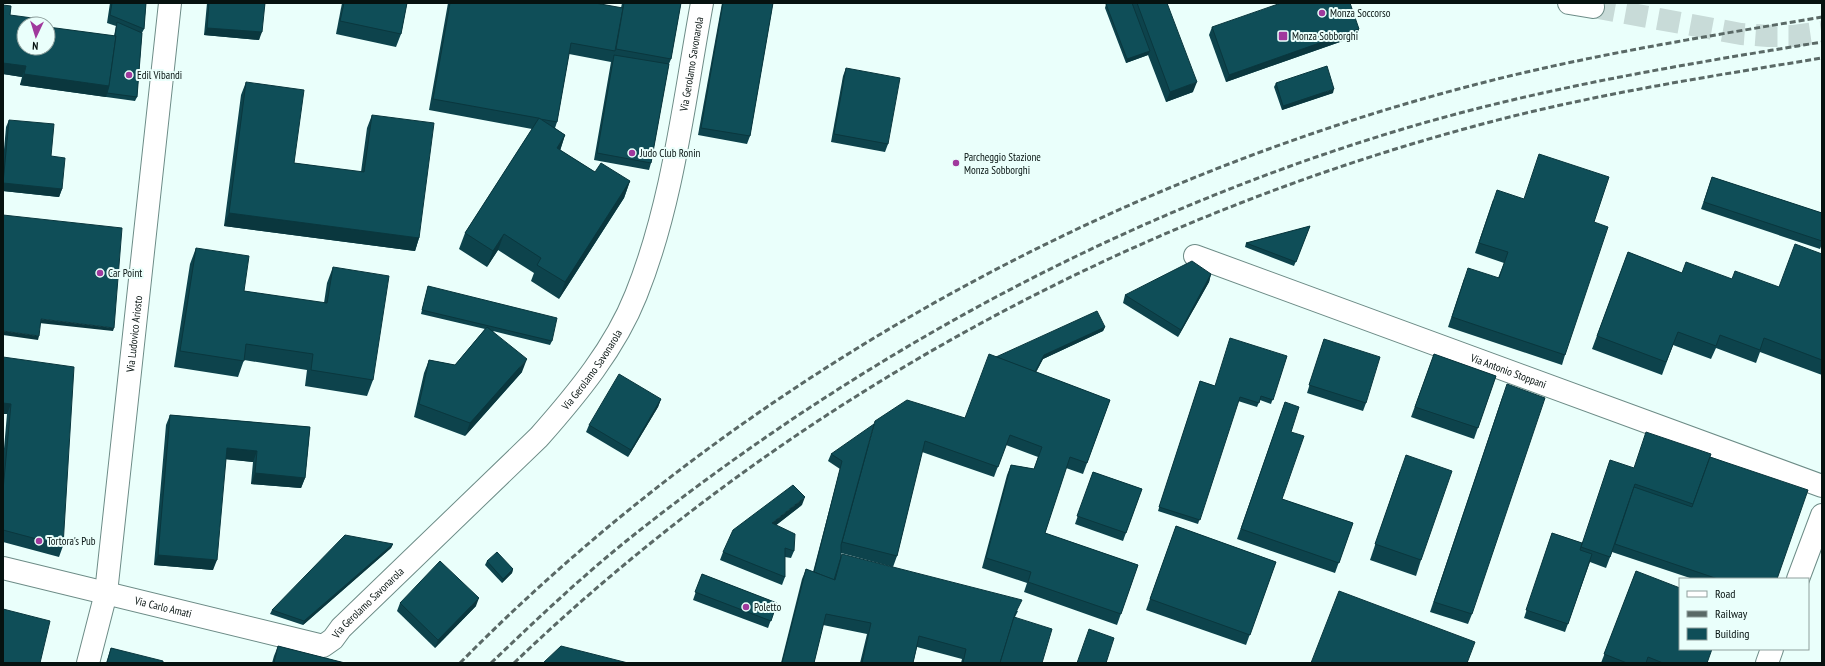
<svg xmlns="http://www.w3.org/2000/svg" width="1825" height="666" viewBox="0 0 1825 666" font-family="'PT Sans Narrow',sans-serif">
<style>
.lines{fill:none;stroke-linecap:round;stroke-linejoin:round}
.tertiary-tunnel{stroke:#c8dbd8;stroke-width:22;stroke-dasharray:22 11;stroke-linecap:butt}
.minor-casing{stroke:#6d8c87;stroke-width:24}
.tertiary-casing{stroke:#6d8c87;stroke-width:24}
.minor{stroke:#fff;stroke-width:22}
.tertiary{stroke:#fff;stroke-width:22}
.rail{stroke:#5a6966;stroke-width:3;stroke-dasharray:6 3;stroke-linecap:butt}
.wall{fill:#0d434c}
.shaded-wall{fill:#0a373e}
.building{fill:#0f4e58;stroke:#0a373e}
.poi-dot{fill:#a0399d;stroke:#eafffb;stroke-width:1.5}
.labels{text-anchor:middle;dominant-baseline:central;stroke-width:4;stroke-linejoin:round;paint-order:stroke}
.poi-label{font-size:11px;fill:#061210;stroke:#eafffb;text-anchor:start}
.street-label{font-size:11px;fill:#061210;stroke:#eafffb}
</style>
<rect width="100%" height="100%" fill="#eafffb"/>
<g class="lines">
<polyline class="tertiary-tunnel" points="1593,7 1741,34 1768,36 1794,36 1822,32"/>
<g class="minor-casing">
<g id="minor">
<path id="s1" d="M1195,256L1822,486"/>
<path id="s2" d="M3,568L323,646L333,639L341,628L539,437C577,394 615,348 636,295C673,203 684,100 702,3"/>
<polyline points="1798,579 1822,515"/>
<path id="s3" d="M88,663L106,593L170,3"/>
<polyline points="1767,663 1772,649"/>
</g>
</g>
<g class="tertiary-casing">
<polyline id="tertiary" points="1569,3 1593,7"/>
</g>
<use href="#minor" class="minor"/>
<use href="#tertiary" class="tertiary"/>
<g class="rail">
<path d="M460,663C733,386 1091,186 1466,87C1583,56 1703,37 1822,17"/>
<path d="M491,663C534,622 578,580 625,542C856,357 1119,214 1403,129C1540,88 1681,65 1822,42"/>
<path d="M514,663C784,405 1116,223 1475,126C1589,95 1706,77 1822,58"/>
</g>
</g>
<g class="wall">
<polygon points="110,3 146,3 144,29 142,33 137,97 135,101 20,85 22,77 3,74 3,5 10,15 24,24 114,36 116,26 107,23"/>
<polygon points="207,3 265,3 259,40 204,35"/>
<polygon points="342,3 407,3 401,34 396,47 336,34"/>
<polygon points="448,3 595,3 621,8 622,3 681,3 671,59 669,64 651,163 649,170 594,160 611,62 569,54 557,122 555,128 565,135 560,150 595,172 630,181 624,198 559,299 531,281 534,273 498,250 487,267 459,249 465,233 532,129 429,110"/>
<polygon points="722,3 773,3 750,136 747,144 698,135"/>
<polygon points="1108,3 1167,3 1193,92 1166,102 1148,55 1126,63 1105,8 1106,4"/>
<polygon points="1212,27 1359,29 1357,36 1226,82 1209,35"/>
<polygon points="846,68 888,144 885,152 831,142 843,76"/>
<polygon points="246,82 294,163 361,172 367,128 372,115 419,238 415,251 224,226 241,95"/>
<polygon points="1276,83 1333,93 1282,110 1274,87"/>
<polygon points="9,120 62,189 59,197 3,191 3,161 6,127"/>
<polygon points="1712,177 1822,213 1822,244 1820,249 1701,209"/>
<polygon points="1493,200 1594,222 1565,355 1562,365 1448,327 1464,279 1498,278 1504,263 1475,253"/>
<polygon points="1310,226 1294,266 1245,247 1246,243"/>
<polygon points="196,248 244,291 324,303 327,283 333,267 373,380 367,396 305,386 307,370 244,360 238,377 174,367 190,264"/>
<polygon points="1628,252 1682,273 1732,279 1779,287 1822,254 1822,375 1760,352 1756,363 1716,348 1711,359 1673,345 1662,375 1592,349"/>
<polygon points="1211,274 1209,282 1178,337 1123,303 1125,295"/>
<polygon points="428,286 552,341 550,345 493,331 522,372 465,436 414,417 424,373 429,360 455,365 485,329 421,314"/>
<polygon points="1105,327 1103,331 1043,359 1036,372 1110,400 1083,474 1066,468 1045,533 1138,565 1117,625 1024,592 1027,583 982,568 1007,475 1011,465 1034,469 1038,457 1006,445 994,477 922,452 897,556 893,567 841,553 841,557 1018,611 1015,617 1042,663 961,663 962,659 917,647 913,663 860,663 867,634 823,625 814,663 781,663 802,579 806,569 813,572 840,469 828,461 831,454 965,418 996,357"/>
<polygon points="1324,339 1366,403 1363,411 1307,393"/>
<polygon points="1434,354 1496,376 1474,439 1411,417"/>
<polygon points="1287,356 1271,404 1260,400 1257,407 1238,401 1198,524 1158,511 1200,381 1215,386"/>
<polygon points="3,357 63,546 59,557 3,542 3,460 7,414 3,414"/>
<polygon points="1503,395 1472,614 1468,624 1430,612"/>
<polygon points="661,399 658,407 628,457 586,432 589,425"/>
<polygon points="1285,402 1282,499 1353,523 1335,573 1237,539"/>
<polygon points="170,415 310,427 305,478 301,488 251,484 253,462 226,459 213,570 154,565 166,425"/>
<polygon points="1709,457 1777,579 1693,579 1612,552 1606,568 1590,562 1565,632 1524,618 1552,533 1582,543 1634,468"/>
<polygon points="1400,471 1421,560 1416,576 1370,560"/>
<polygon points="1093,472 1142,489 1123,541 1075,524"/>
<polygon points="802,505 776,525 794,551 791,558 785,557 785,577 782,585 720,560 723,552"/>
<polygon points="1176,526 1276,562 1246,645 1146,610"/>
<polygon points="393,544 391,548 303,625 270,614 272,610"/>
<polygon points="487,561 513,569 512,573 502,583 485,565"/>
<polygon points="1636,571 1707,663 1601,663"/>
<polygon points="702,574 777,603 768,628 693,600"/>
<polygon points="400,603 476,606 435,648 397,611"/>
<polygon points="278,646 345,663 272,663 274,656"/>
<polygon points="111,648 163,663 106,663"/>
</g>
<g class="shaded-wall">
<polygon points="207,28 262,32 259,40 204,35"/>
<polygon points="1359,29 1357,36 1226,82 1229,75"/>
<polygon points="1150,51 1148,55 1126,63 1127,59"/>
<polygon points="3,63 26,66 22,77 3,74"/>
<polygon points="24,74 109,86 106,97 20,85"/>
<polygon points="1197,82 1193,92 1166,102 1170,92"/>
<polygon points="1334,89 1333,93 1282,110 1283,106"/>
<polygon points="565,135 560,151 557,148"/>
<polygon points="630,181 624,198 559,299 565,282"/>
<polygon points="3,183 62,189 59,197 3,191"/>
<polygon points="229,213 419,238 415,251 224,226"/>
<polygon points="504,234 498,250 487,267 493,251"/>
<polygon points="1211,274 1209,282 1178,337 1181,330"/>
<polygon points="41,319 114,328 113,331 39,323"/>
<polygon points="1105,327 1103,331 1043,359 1031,382 1044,355"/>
<polygon points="3,331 39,336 38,340 3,335"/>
<polygon points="527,359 522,372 465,436 470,423"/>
<polygon points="661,399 658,407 628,457 631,450"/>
<polygon points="3,403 11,404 7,414 3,414"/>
<polygon points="227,448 257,451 253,462 223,459"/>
<polygon points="255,473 305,478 301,488 251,484"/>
<polygon points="805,497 802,505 770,530 772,523"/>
<polygon points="393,544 391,548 303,625 304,621"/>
<polygon points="158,555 217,560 213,570 154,565"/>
<polygon points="513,569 512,573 502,583 503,579"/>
<polygon points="479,598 476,606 435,648 438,640"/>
</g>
<g class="building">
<polygon points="112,3 146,3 144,29 110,15"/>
<polygon points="209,3 265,3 262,32 207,28"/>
<polygon points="344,3 407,3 401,34 340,21"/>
<polygon points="450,3 595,3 623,8 615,51 571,43 557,122 540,119 539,118 538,118 433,99"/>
<polygon points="624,3 681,3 671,59 616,49"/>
<polygon points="723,3 773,3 750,136 701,128"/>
<polygon points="1108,3 1132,3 1150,51 1127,59 1106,4"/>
<polygon points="1137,3 1167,3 1197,82 1170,92"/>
<polygon points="1281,3 1350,3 1359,29 1229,75 1212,27"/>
<polygon points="3,5 11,6 10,15 40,19 39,24 24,24 24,48 48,48 48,27 116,36 109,86 24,74 26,66 3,63"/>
<polygon points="117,22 142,33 137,97 107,93 109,86 116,36 115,36"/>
<polygon points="614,55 669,64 651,163 597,153"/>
<polygon points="1327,66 1334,89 1283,106 1276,83"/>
<polygon points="846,68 900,78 888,144 834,134"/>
<polygon points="246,82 304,90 294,163 364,172 372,115 434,123 419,238 229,213"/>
<polygon points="539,118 565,135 557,148 595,172 601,163 630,181 565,282 537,265 541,258 504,234 493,251 465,233"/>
<polygon points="9,120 54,124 51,156 65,158 62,189 3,183"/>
<polygon points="1539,154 1609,177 1594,222 1608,227 1565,355 1452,317 1468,268 1499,278 1508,252 1479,243 1497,190 1524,199"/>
<polygon points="1712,177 1822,213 1822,241 1704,202"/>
<polygon points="3,215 122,228 114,328 41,319 39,336 3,331"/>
<polygon points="1310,226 1296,262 1246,243"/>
<polygon points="1795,244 1822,254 1822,360 1764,338 1760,350 1720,335 1716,346 1678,332 1666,362 1597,336 1628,252 1682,273 1686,262 1732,279 1735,271 1779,287"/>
<polygon points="196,248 249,256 244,291 327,303 333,267 389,276 373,380 311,370 313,354 246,344 244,361 180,351"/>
<polygon points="1192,261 1211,274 1181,330 1125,295"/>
<polygon points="428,286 557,318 552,341 422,310"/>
<polygon points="1097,311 1105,327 1044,355 1035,372 996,357"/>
<polygon points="487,327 527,359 470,423 419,404 429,360 455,365"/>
<polygon points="1230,338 1287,356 1273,400 1261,396 1259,403 1240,397 1200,520 1159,507 1200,381 1215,386"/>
<polygon points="1324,339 1380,357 1366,403 1309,385"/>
<polygon points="989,354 1110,400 1087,463 1070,457 1045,533 1138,565 1121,614 1028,582 1031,572 986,558 1011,465 1034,469 1042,447 1010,435 998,467 925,441 897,556 842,542 875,421 907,400 965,418"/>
<polygon points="1434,354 1496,376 1478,428 1415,407"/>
<polygon points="3,357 74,367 63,546 3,530 3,490 11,404 3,403"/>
<polygon points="619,374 661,399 631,450 589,425"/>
<polygon points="1507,384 1545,398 1472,614 1434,602"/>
<polygon points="1285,402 1299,407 1291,432 1304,436 1282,499 1353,523 1339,563 1241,529"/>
<polygon points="170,415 310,427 305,478 255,473 257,451 227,448 217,560 158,555"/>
<polygon points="874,424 841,545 841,557 834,580 814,572 842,461 831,454"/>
<polygon points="1646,432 1711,454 1693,504 1635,484 1610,557 1581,547 1610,460 1634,468"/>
<polygon points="1406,455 1452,471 1421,560 1375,544"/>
<polygon points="1710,457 1808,490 1777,579 1718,579 1615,544 1634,487 1692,507"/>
<polygon points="1093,472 1142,489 1126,533 1077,516"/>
<polygon points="793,485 805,497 772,523 795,534 794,551 785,548 785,577 723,552 733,530"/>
<polygon points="1176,526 1276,562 1250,635 1150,599"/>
<polygon points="1552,533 1582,543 1580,550 1592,554 1568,624 1526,610"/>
<polygon points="345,535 393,544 304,621 272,610"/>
<polygon points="497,552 513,569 503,579 487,561"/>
<polygon points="842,554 1022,600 1015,614 1000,663 963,663 966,649 919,636 913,663 862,663 871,623 826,614 814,663 782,663 806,569 835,580"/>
<polygon points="440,561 479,598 438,640 400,603"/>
<polygon points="1636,571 1680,588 1680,649 1712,649 1707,663 1663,663 1648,657 1646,663 1627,663 1604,654"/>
<polygon points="702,574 777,603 771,621 695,592"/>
<polygon points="1339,591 1475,642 1467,663 1311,663"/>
<polygon points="3,609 50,621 40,663 3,663"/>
<polygon points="1014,617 1052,629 1042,663 1000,663"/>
<polygon points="1089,629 1114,638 1106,663 1077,663"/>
<polygon points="278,646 345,663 274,663"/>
<polygon points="561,646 628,663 543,663"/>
<polygon points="111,648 163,661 163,663 107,663"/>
</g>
<g class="poi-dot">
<circle cx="1322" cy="13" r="4"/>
<rect x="1278" y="31" width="10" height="10" rx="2"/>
<circle cx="129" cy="75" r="4"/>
<circle cx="632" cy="153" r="4"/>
<circle cx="956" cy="163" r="4"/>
<circle cx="100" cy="273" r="4"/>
<circle cx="39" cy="541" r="4"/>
<circle cx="746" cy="607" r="4"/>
</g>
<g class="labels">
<g class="poi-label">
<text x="1330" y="13">Monza Soccorso</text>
<text x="1292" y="36">Monza Sobborghi</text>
<text x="137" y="75">Edil Vibandi</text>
<text x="640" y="153">Judo Club Ronin</text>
<text x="964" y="157">Parcheggio Stazione<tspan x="964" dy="13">Monza Sobborghi</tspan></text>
<text x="108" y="273">Car Point</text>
<text x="47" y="541">Tortora's Pub</text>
<text x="754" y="607">Poletto</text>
</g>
<g class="street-label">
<text stroke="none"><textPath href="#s2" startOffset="1041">Via Gerolamo Savonarola</textPath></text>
<text stroke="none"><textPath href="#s3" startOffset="333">Via Ludovico Ariosto</textPath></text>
<text stroke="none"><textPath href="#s2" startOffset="716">Via Gerolamo Savonarola</textPath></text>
<text stroke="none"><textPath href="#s1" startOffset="334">Via Antonio Stoppani</textPath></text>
<text stroke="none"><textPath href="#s2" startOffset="392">Via Gerolamo Savonarola</textPath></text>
<text stroke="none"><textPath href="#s2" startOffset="165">Via Carlo Amati</textPath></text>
</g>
</g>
<rect width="1825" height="666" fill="none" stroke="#061210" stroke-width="8"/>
<rect x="1679" y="578" width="130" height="72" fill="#eafffb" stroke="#8fa09d"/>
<rect x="1687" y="591" width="20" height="6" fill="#ffffff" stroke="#8fa09d"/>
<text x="1715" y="598" font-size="12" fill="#061210">Road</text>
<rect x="1687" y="611" width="20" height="6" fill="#5a6966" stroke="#8fa09d"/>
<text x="1715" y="618" font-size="12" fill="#061210">Railway</text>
<rect x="1687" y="628" width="20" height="12" fill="#0f4e58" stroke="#8fa09d"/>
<text x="1715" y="638" font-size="12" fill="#061210">Building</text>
<g transform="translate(36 36) rotate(184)"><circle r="19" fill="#eafffb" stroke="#8fa09d"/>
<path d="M0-3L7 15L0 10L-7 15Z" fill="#a0399d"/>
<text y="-6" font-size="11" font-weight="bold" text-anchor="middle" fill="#061210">N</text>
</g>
</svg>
